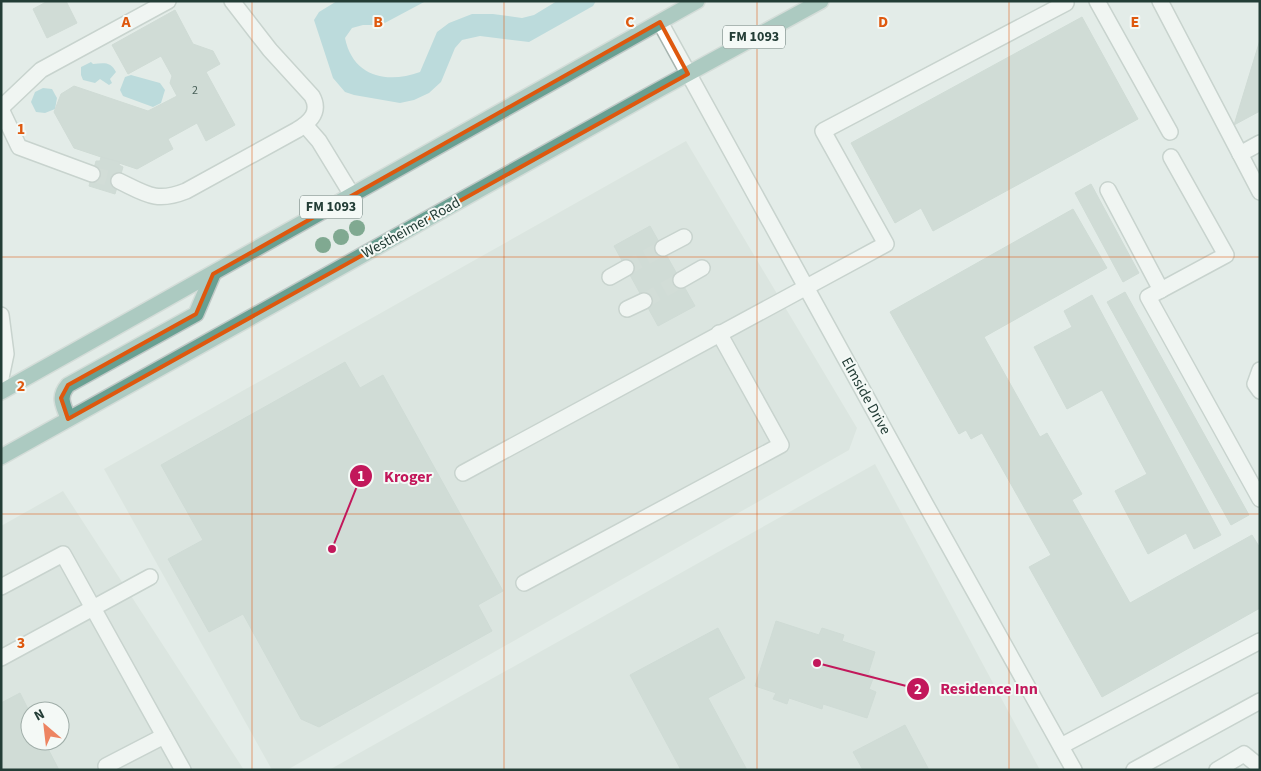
<svg xmlns="http://www.w3.org/2000/svg" width="1261" height="771" viewBox="0 0 1261 771" font-family="'Source Sans 3',sans-serif">
<style>
.built{fill:#d1dcd7;fill-rule:evenodd}
.water{fill:#8dc5cf}
.building{fill:#b9c7c1;stroke:#b6c6bf}
.lines{fill:none;stroke-linecap:round;stroke-linejoin:round}
.minor-tunnel{stroke:#bdc9c4;stroke-width:15;stroke-dasharray:15 8;stroke-linecap:butt}
.minor-casing{stroke:#a6b4af;stroke-width:18}
.major-casing{stroke:#c1c9c7;stroke-width:18}
.minor{stroke:#fff;stroke-width:15}
.major{stroke:#69a092;stroke-width:15}
.tree{fill:#80a991}
.marked{fill:none;stroke:#de580e;stroke-width:4;stroke-linejoin:round}
.grid{fill:none;stroke:#de580e;stroke-width:1;stroke-opacity:0.55}
.labels{text-anchor:middle;dominant-baseline:central;stroke-width:4;stroke-linejoin:round;paint-order:stroke}
.number-label{font-size:12px;fill:#486059}
.shield{fill:#f4f9f6;stroke:#627570;stroke-width:1}
.shield-label{font-size:14px;font-weight:bold;fill:#233d36}
.street-label{font-size:15px;fill:#233d36;stroke:#f4f9f6}
.grid-label{font-size:16px;text-anchor:middle;font-weight:bold;fill:#de580e;stroke:#f4f9f6;stroke-width:4;stroke-linejoin:round;paint-order:stroke}
.leader{fill:none;stroke:#c2185b;stroke-width:2}
.callout-dot{fill:#c2185b;stroke:#f4f9f6;stroke-width:2}
.mark-label{font-size:15px;text-anchor:middle;font-weight:bold;fill:#fff}
.callout-label{font-size:16px;text-anchor:middle;font-weight:bold;fill:#c2185b;stroke:#f4f9f6;stroke-width:4;stroke-linejoin:round;paint-order:stroke}
</style>
<rect width="100%" height="100%" fill="#e3ece8"/>
<g class="built">
<polygon points="686,141 857,428 849,450 287,770 272,770 104,469"/>
<polygon points="875,464 1040,770 329,770"/>
<path d="M63,491L244,770H1V526ZM30,711H60V741H30Z"/>
</g>
<g class="water">
<path d="M337,1H426L381,25H363L352,28L345,38C353,77 387,84 420,72L437,32L449,23L472,14H493L522,18L534,15L557,1H596L593,6L529,42L480,36L462,40L455,48L441,82L429,93L414,100L400,103L354,95L345,92L333,78L314,20L319,12Z"/>
<path d="M91,62L93,64C103,63 111,61 116,72L110,79L112,83L109,85L100,79L95,83L83,80L81,75V67Z"/>
<polygon points="131,75 160,83 165,90 161,103 153,107 123,96 120,90 125,77"/>
<polygon points="43,88 52,89 57,98 55,109 45,113 36,112 31,102 35,92"/>
</g>
<g class="building">
<polygon points="48,1 66,1 77,23 47,38 33,9"/>
<polygon points="175,10 193,44 213,51 220,64 206,72 235,125 206,141 197,123 168,139 173,149 137,169 74,148 54,112 61,94 74,86 148,111 177,96 170,83 172,76 161,56 128,74 112,45"/>
<polygon points="1082,17 1138,119 933,231 921,208 895,223 851,143"/>
<polygon points="1260,40 1260,111 1234,125"/>
<polygon points="101,157 120,162 119,165 123,167 115,194 89,186 96,161 100,161"/>
<polygon points="1091,184 1139,273 1123,282 1075,193"/>
<polygon points="1073,209 1107,268 984,337 1040,437 1047,433 1082,494 1072,500 1130,603 1252,535 1260,548 1260,608 1102,697 1029,567 1051,555 982,433 971,439 966,430 959,434 890,312"/>
<polygon points="650,226 695,306 658,326 614,246"/>
<polygon points="1125,292 1249,515 1231,525 1107,302"/>
<polygon points="1092,295 1221,535 1194,549 1186,533 1148,554 1115,491 1147,474 1102,390 1067,409 1034,347 1072,327 1064,311"/>
<polygon points="345,362 360,388 383,375 503,591 478,605 492,631 319,727 301,719 243,614 209,632 168,559 203,540 161,465"/>
<polygon points="776,621 819,635 822,628 844,635 842,641 875,652 868,674 874,676 869,689 876,692 867,718 823,704 822,709 789,698 787,704 773,699 776,693 755,686"/>
<polygon points="718,628 745,678 708,698 747,770 681,770 630,675"/>
<polygon points="20,693 30,713 30,741 44,741 59,770 1,770 1,703"/>
<polygon points="905,725 929,770 863,770 853,752"/>
</g>
<g class="lines">
<g class="minor-tunnel">
<polyline points="92,174 119,181"/>
<polyline points="626,268 663,248"/>
<polyline points="644,301 681,280"/>
</g>
<g class="minor-casing">
<g id="minor">
<polyline points="1097,1 1170,132"/>
<polyline points="1160,1 1260,192"/>
<polyline points="660,22 926,505 1074,770"/>
<polyline points="1,108 41,70 168,1"/>
<polyline points="1,109 19,147 92,174"/>
<polyline points="305,125 319,141 352,195"/>
<polyline points="1240,154 1260,143"/>
<polyline points="1171,157 1226,255 1148,297 1260,499"/>
<path d="M119,181C146,194 156,203 186,191L297,130C310,122 321,112 312,96L270,50L232,1"/>
<polyline points="1108,190 1161,290"/>
<polyline points="663,248 684,237"/>
<polyline points="610,277 626,268"/>
<polyline points="681,280 702,268"/>
<polyline points="627,309 644,301"/>
<polyline points="1,315 6,354 1,378"/>
<polyline points="1260,370 1255,384 1260,391"/>
<polyline points="463,473 886,244 823,131 1066,3 1065,1"/>
<polyline points="524,583 781,445 719,333"/>
<polyline points="1,587 63,554 183,770"/>
<polyline points="1,658 150,577"/>
<polyline points="1061,746 1260,641"/>
<polyline points="108,770 106,766 164,736"/>
<polyline points="1134,770 1260,701"/>
<polyline points="1217,770 1244,754 1260,767"/>
</g>
</g>
<g class="major-casing">
<g id="major">
<path d="M1,392C234,263 464,130 697,1"/>
<path d="M68,419C64,405 57,398 68,385L196,314L213,274"/>
<polyline points="1,457 660,89 821,1"/>
</g>
</g>
<use href="#minor" class="minor"/>
<use href="#major" class="major"/>
</g>
<g class="tree">
<circle cx="357" cy="228" r="8"/>
<circle cx="341" cy="237" r="8"/>
<circle cx="323" cy="245" r="8"/>
</g>
<path d="M0 0H1261V771H0ZM660,22L688,74L68,419L61,398L68,385L196,314L213,274Z" fill="#e3ece8" fill-opacity=".55" fill-rule="evenodd"/>
<path class="marked" d="M660,22L688,74L68,419L61,398L68,385L196,314L213,274Z"/>
<path class="grid" d="M252,1V770M504,1V770M757,1V770M1009,1V770M1,257H1260M1,514H1260"/>
<g class="labels">
<g class="number-label">
<text x="195" y="90">2</text>
</g>
<g class="shield">
<rect x="723" y="25.5" width="62" height="23" rx="4"/>
<rect x="300" y="195.5" width="62" height="23" rx="4"/>
</g>
<g class="shield-label">
<text x="754" y="37">FM 1093</text>
<text x="331" y="207">FM 1093</text>
</g>
<g class="street-label">
<text transform="translate(411 228) rotate(-29)">Westheimer Road</text>
<text transform="translate(866 396) rotate(61)">Elmside Drive</text>
</g>
</g>
<g class="grid-label">
<text x="126" y="27">A</text>
<text x="378" y="27">B</text>
<text x="630" y="27">C</text>
<text x="883" y="27">D</text>
<text x="1135" y="27">E</text>
<text x="21" y="134">1</text>
<text x="21" y="391">2</text>
<text x="21" y="648">3</text>
</g>
<path class="leader" d="M332 549L361 476M817 663L918 689"/>
<g class="callout-dot">
<circle cx="332" cy="549" r="5"/>
<circle cx="817" cy="663" r="5"/>
<circle cx="361" cy="476" r="12"/>
<circle cx="918" cy="689" r="12"/>
</g>
<g class="mark-label">
<text x="361" y="481">1</text>
<text x="918" y="694">2</text>
</g>
<g class="callout-label">
<text x="408" y="482">Kroger</text>
<text x="989" y="694">Residence Inn</text>
</g>
<rect width="1261" height="771" fill="none" stroke="#233d36" stroke-width="5"/>
<g transform="translate(45 726) rotate(332)"><circle r="24" fill="#f4f9f6" stroke="#a0aea9"/>
<path d="M0-4L9 19L0 12L-9 19Z" fill="#ed8461"/>
<text y="-8" font-size="14" font-weight="bold" text-anchor="middle" fill="#233d36">N</text>
</g>
</svg>
